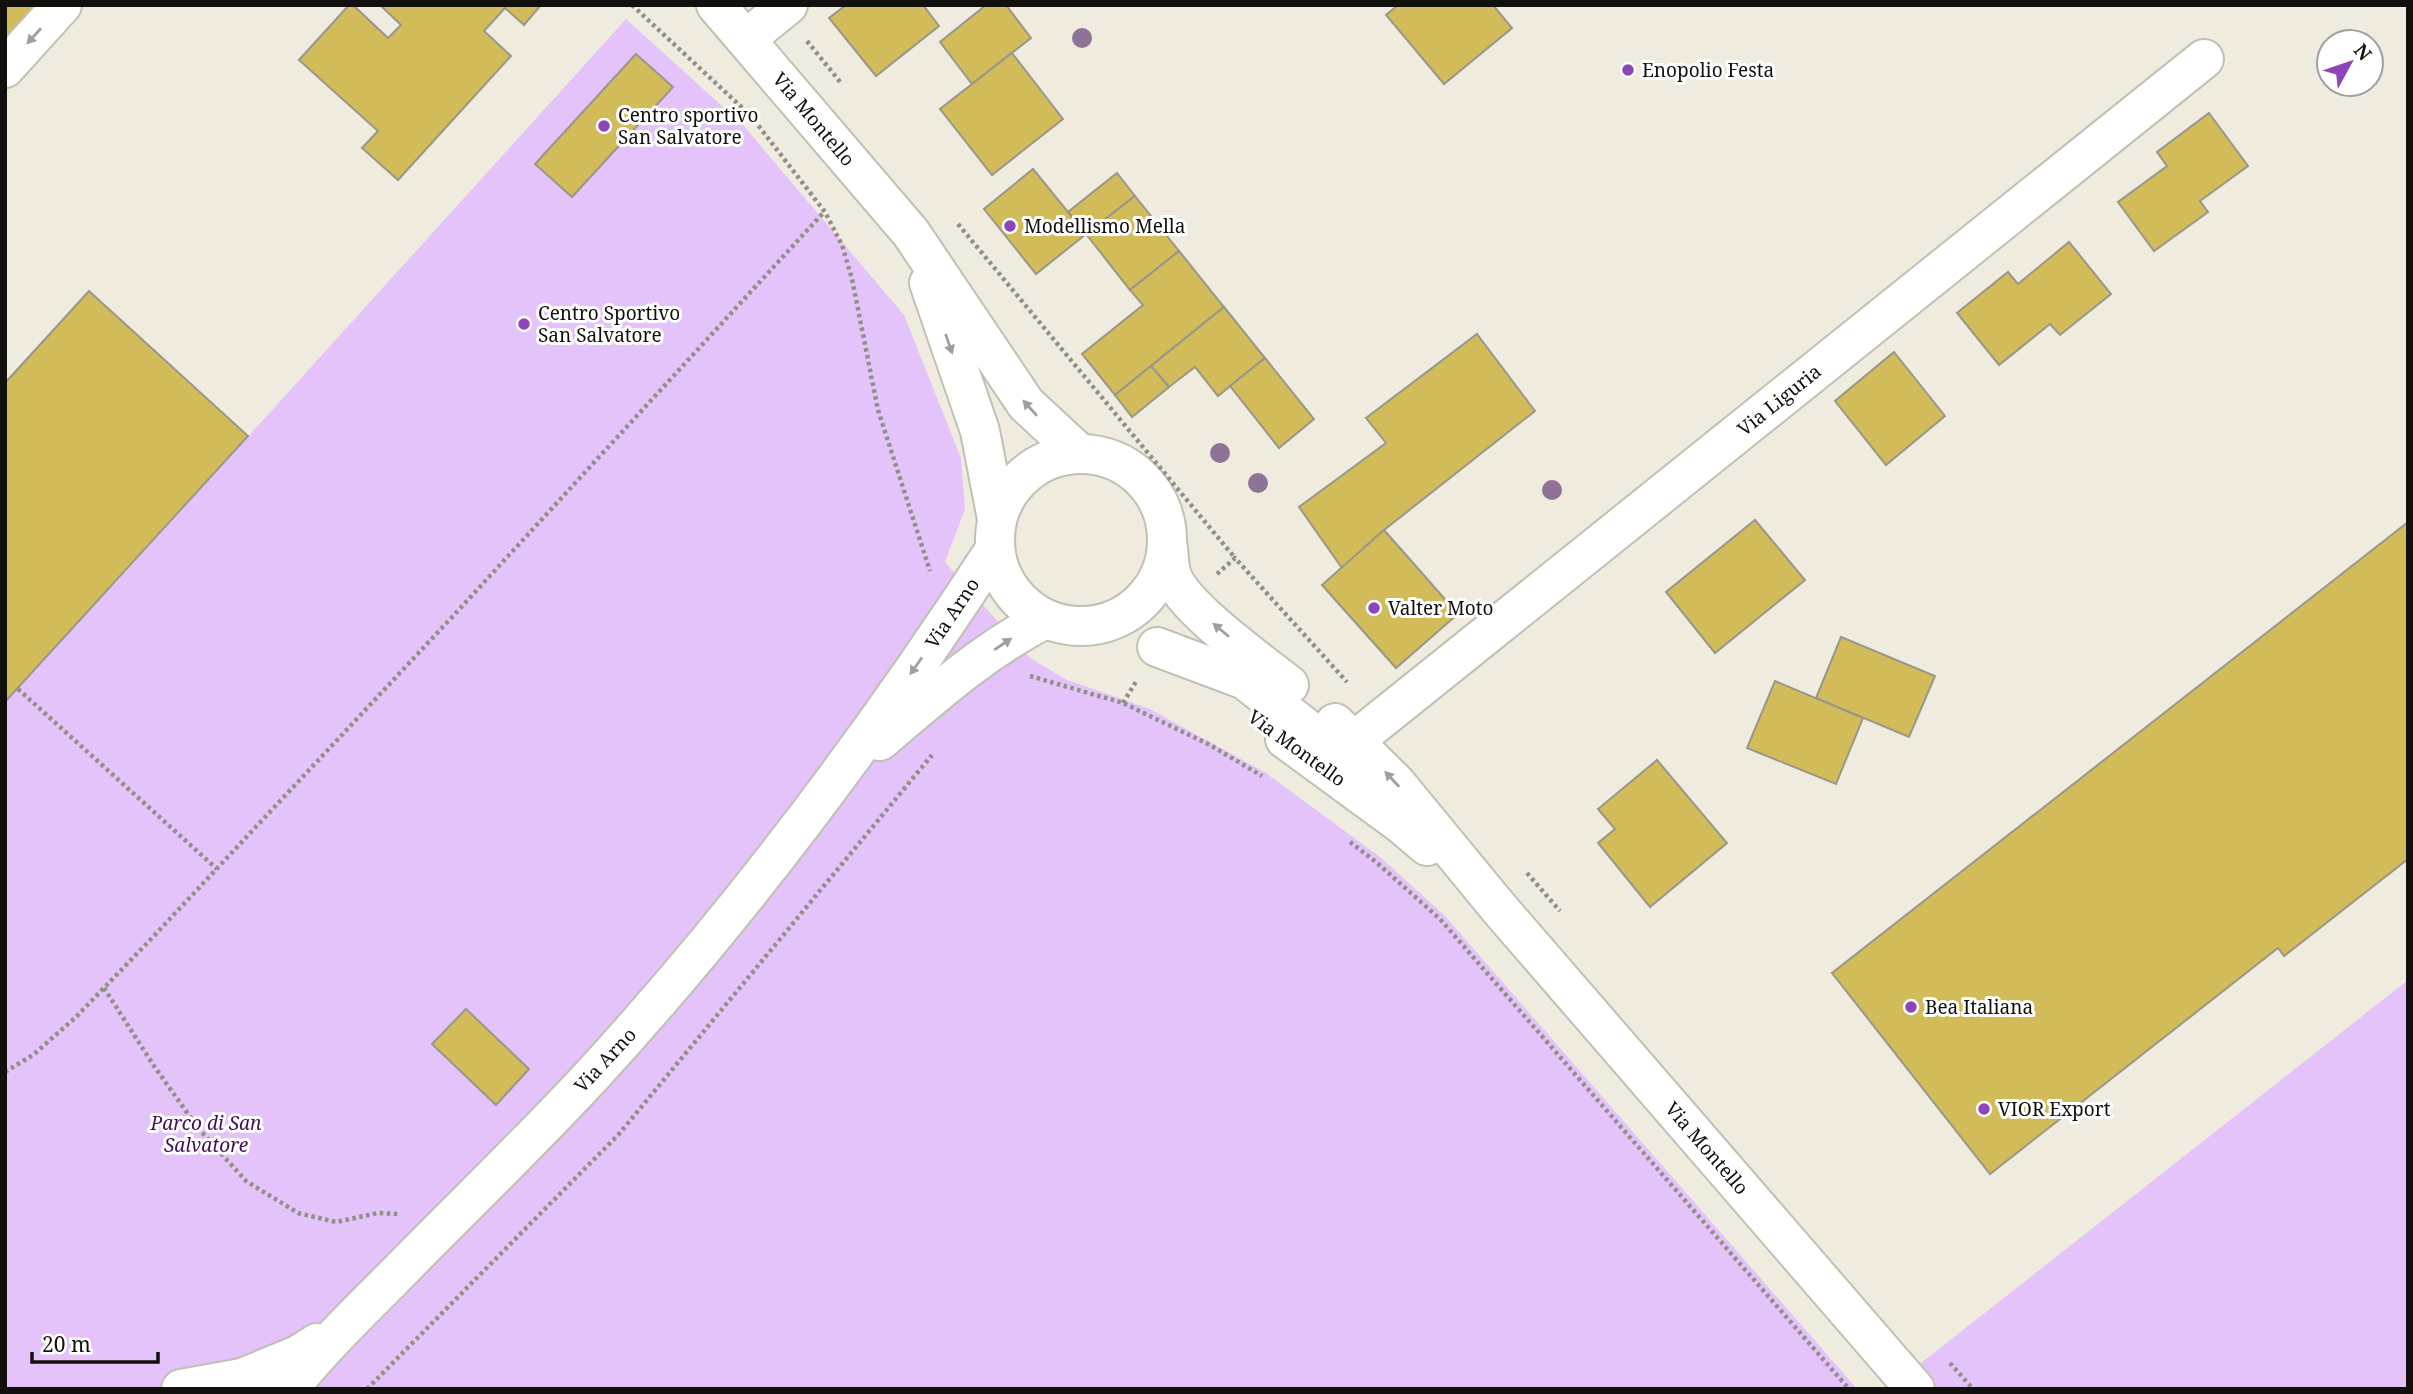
<svg xmlns="http://www.w3.org/2000/svg" width="2413" height="1394" viewBox="0 0 2413 1394" font-family="'Noto Serif',serif">
<style>
.green{fill:#e4c3fa}
.building{fill:#d2bc59;stroke:#99968a;stroke-width:2}
.lines{fill:none;stroke-linecap:round;stroke-linejoin:round}
.minor-casing{stroke:#c2bfb3;stroke-width:42}
.path{stroke:#918f86;stroke-width:4.5;stroke-dasharray:3.5 3.5;stroke-linecap:butt}
.minor{stroke:#fff;stroke-width:38}
.tree{fill:#8e7394}
.oneway{fill:#a09f9e}
.poi-dot{fill:#8e45b7;stroke:#fff;stroke-width:2.5}
.labels{text-anchor:middle;dominant-baseline:central;stroke-width:6;stroke-linejoin:round;paint-order:stroke}
.poi-label{font-size:19px;fill:#11100c;stroke:#fff;text-anchor:start}
.street-label{font-size:19px;fill:#11100c;stroke:#fff}
.park-label{font-size:19px;font-style:italic;fill:#3e1056;stroke:#fff}
</style>
<rect width="100%" height="100%" fill="#efecdf"/>
<g class="green">
<polygon points="626,19 743,125 904,315 961,458 965,509 945,562 1029,657 1065,679 1150,709 1266,773 1380,857 1444,915 1857,1389 5,1389 5,485 112,587"/>
<polygon points="2408,980 2408,1389 1888,1389"/>
</g>
<g class="building">
<polygon points="5,5 31,5 36,9 5,42"/>
<polygon points="349,5 353,5 388,38 401,25 380,5 541,5 524,25 505,8 484,31 511,56 398,180 362,148 378,131 299,60"/>
<polygon points="846,5 923,5 939,26 876,76 829,18"/>
<polygon points="986,5 1006,5 1031,38 972,84 940,42"/>
<polygon points="1398,5 1493,5 1512,28 1444,84 1386,15"/>
<polygon points="1012,53 1063,119 992,175 940,109"/>
<polygon points="636,54 673,87 572,197 535,164"/>
<polygon points="2209,113 2248,166 2200,201 2208,212 2154,251 2118,202 2167,166 2157,152"/>
<polygon points="1033,169 1086,234 1036,274 984,209"/>
<polygon points="1117,173 1135,196 1086,234 1068,212"/>
<polygon points="1135,196 1179,251 1130,290 1086,234"/>
<polygon points="2069,242 2111,294 2060,335 2050,324 1999,365 1957,313 2008,272 2018,284"/>
<polygon points="1179,251 1224,307 1115,395 1082,354 1143,305 1130,290"/>
<polygon points="89,291 248,436 5,702 5,383"/>
<polygon points="1224,307 1265,358 1218,396 1195,367 1169,387 1151,366"/>
<polygon points="1477,334 1535,411 1384,530 1342,568 1299,507 1386,443 1366,418"/>
<polygon points="1894,352 1945,416 1886,465 1835,401"/>
<polygon points="1265,358 1314,419 1279,448 1230,386"/>
<polygon points="1151,366 1169,387 1132,417 1115,395"/>
<polygon points="1755,520 1805,580 1715,653 1666,592"/>
<polygon points="2408,522 2408,859 2284,956 2278,948 1990,1174 1832,973"/>
<polygon points="1384,530 1458,614 1396,668 1322,585"/>
<polygon points="1841,637 1935,676 1909,737 1816,698"/>
<polygon points="1775,681 1863,718 1836,784 1747,748"/>
<polygon points="1657,760 1727,843 1650,907 1598,843 1615,829 1598,809"/>
<polygon points="466,1009 529,1069 496,1105 432,1044"/>
</g>
<g class="lines">
<g class="minor-casing">
<g id="minor">
<polyline points="716,5 911,233 1026,404 1080,454"/>
<polyline points="746,39 788,5"/>
<polyline points="5,68 62,5"/>
<polyline points="929,283 980,431 997,519"/>
<circle cx="1081" cy="540" r="86"/>
<path d="M1168,548C1169,557 1169,568 1172,576C1184,608 1260,662 1289,685"/>
<polyline points="1157,647 1245,680 1306,728 1333,744 1354,741 2204,59"/>
<polyline points="1335,723 1396,783 1498,907 1915,1389"/>
<polyline points="1285,739 1401,824 1427,846"/>
<path d="M880,741C932,697 983,651 1045,619"/>
<polyline points="181,1389 242,1378 298,1355 317,1343"/>
<path d="M289,1389C320,1350 356,1315 391,1280C459,1210 530,1143 596,1071C744,909 876,732 995,549"/>
</g>
</g>
<g class="path">
<polyline points="632,5 751,116 825,212 842,245 852,279 878,410 930,571"/>
<polyline points="807,41 841,83"/>
<polyline points="958,224 1235,558"/>
<polyline points="1217,574 1235,558 1347,682"/>
<polyline points="1030,676 1123,703 1210,745 1262,776"/>
<polyline points="18,689 217,869"/>
<polyline points="1123,703 1137,680"/>
<polyline points="1350,842 1376,862 1440,919 1849,1389"/>
<polyline points="1527,873 1560,911"/>
<polyline points="104,988 154,1066 198,1128 246,1181 298,1213 336,1222 378,1213 399,1214"/>
<polyline points="5,1072 33,1055 76,1017 152,938 454,615 824,212"/>
<polyline points="1950,1363 1973,1389"/>
<polyline points="367,1389 619,1134 932,755"/>
</g>
<use href="#minor" class="minor"/>
</g>
<g class="tree">
<circle cx="1082" cy="38" r="10"/>
<circle cx="1220" cy="453" r="10"/>
<circle cx="1258" cy="483" r="10"/>
<circle cx="1552" cy="490" r="10"/>
</g>
<defs><path id="oneway-solid" d="M-6-.8H1V-3.2L6.5 0L1 3.2V.8H-6Z" transform="scale(1.75)"/></defs>
<g class="oneway">
<use href="#oneway-solid" transform="translate(34 36) rotate(132)"/>
<use href="#oneway-solid" transform="translate(949 344) rotate(71)"/>
<use href="#oneway-solid" transform="translate(1030 408) rotate(-132)"/>
<use href="#oneway-solid" transform="translate(1221 630) rotate(-140)"/>
<use href="#oneway-solid" transform="translate(1003 644) rotate(-34)"/>
<use href="#oneway-solid" transform="translate(916 666) rotate(125)"/>
<use href="#oneway-solid" transform="translate(1392 779) rotate(-133)"/>
</g>
<g class="poi-dot">
<circle cx="1628" cy="70" r="7"/>
<circle cx="604" cy="126" r="7"/>
<circle cx="1010" cy="226" r="7"/>
<circle cx="524" cy="324" r="7"/>
<circle cx="1374" cy="608" r="7"/>
<circle cx="1911" cy="1007" r="7"/>
<circle cx="1984" cy="1109" r="7"/>
</g>
<g class="labels">
<g class="poi-label">
<text x="1642" y="70">Enopolio Festa</text>
<text x="618" y="115">Centro sportivo<tspan x="618" dy="22">San Salvatore</tspan></text>
<text x="1024" y="226">Modellismo Mella</text>
<text x="538" y="313">Centro Sportivo<tspan x="538" dy="22">San Salvatore</tspan></text>
<text x="1388" y="608">Valter Moto</text>
<text x="1925" y="1007">Bea Italiana</text>
<text x="1998" y="1109">VIOR Export</text>
</g>
<g class="street-label">
<text transform="translate(814 119) rotate(50)">Via Montello</text>
<text transform="translate(1779 400) rotate(-39)">Via Liguria</text>
<text transform="translate(952 613) rotate(-56)">Via Arno</text>
<text transform="translate(1297 748) rotate(36)">Via Montello</text>
<text transform="translate(605 1060) rotate(-47)">Via Arno</text>
<text transform="translate(1707 1148) rotate(49)">Via Montello</text>
</g>
<g class="park-label">
<text x="206" y="1123">Parco di San<tspan x="206" dy="22">Salvatore</tspan></text>
</g>
</g>
<rect width="2413" height="1394" fill="none" stroke="#11100c" stroke-width="14"/>
<g transform="translate(2350 63) rotate(50)"><circle r="33" fill="#ffffff" stroke="#a09f9e" stroke-width="2"/>
<path d="M0-5L12 26L0 18L-12 26Z" fill="#8e45b7"/>
<text y="-10" font-size="19" font-weight="bold" text-anchor="middle" fill="#11100c">N</text>
</g>
<path d="M32 1352v10h126v-10" fill="none" stroke="#11100c" stroke-width="3.5"/>
<text x="42" y="1352" font-size="21" fill="#11100c" stroke="#ffffff" stroke-width="5" paint-order="stroke">20 m</text>
</svg>
